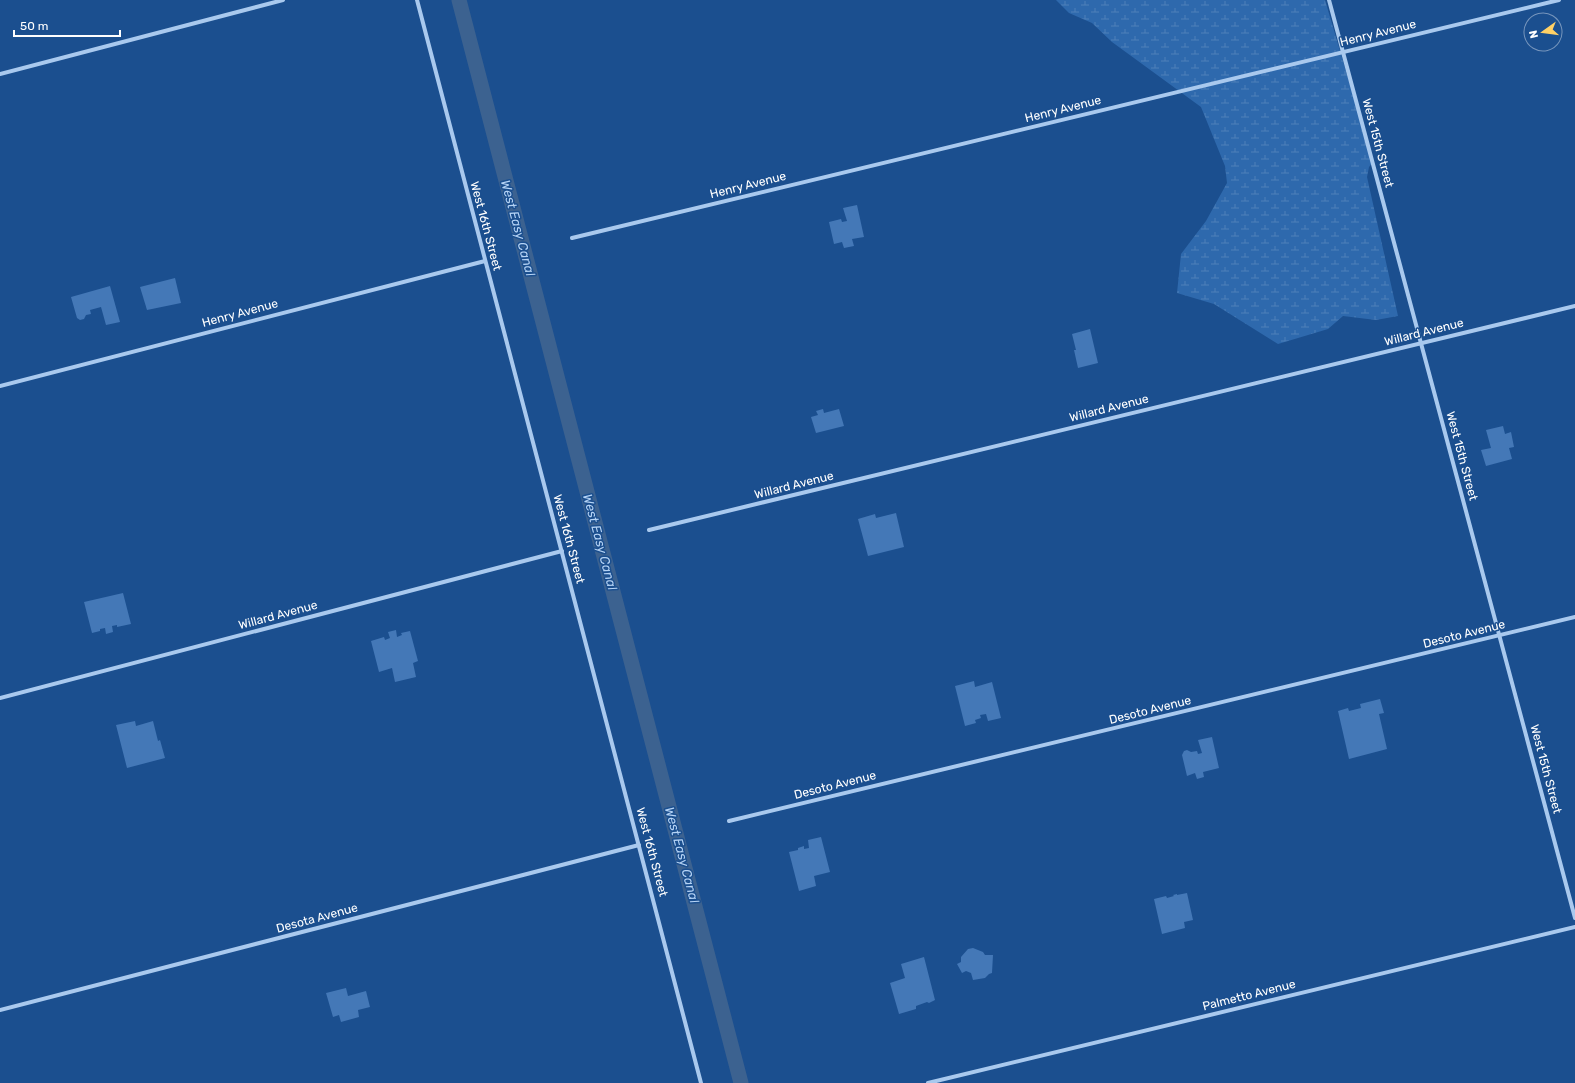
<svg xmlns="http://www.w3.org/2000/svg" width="1575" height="1083" viewBox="0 0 1575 1083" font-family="Rubik,sans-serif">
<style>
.wetland{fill:url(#wetland-marsh)}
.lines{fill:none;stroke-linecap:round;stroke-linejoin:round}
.canal{stroke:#3c6290;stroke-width:15}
.building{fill:#4478b7}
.street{stroke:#a9c9ee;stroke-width:4}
.labels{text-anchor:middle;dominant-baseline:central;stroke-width:3;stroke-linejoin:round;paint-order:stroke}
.street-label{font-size:12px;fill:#fff;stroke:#1b4f8f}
.water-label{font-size:13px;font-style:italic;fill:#b5d3f5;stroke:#1b4f8f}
</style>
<defs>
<pattern id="wetland-marsh" width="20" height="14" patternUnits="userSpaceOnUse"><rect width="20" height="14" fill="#2e69ad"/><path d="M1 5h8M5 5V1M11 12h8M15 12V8" fill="none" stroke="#4d80b9"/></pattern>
</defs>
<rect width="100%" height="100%" fill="#1b4f8f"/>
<polygon class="wetland" points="1056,0 1325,0 1373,162 1369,167 1367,177 1398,316 1376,320 1343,316 1328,329 1278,344 1214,304 1177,293 1181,254 1206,221 1227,183 1225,166 1201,107 1112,42 1092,23 1069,13"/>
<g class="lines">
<polyline class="canal" points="459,0 741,1083"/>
</g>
<g class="building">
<polygon points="857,205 864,237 852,239 854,246 844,248 842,242 834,244 829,222 841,219 842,222 847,221 843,208"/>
<polygon points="175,278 181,303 147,310 140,287"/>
<polygon points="110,286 120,322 106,325 101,307 90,310 91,314 86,315 84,319 80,320 77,318 71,297"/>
<polygon points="1090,329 1098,363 1078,368 1074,350 1076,350 1072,334"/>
<polygon points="823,409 824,413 839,409 844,426 816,433 811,417 818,415 816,411"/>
<polygon points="1503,426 1505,434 1511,432 1514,447 1509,448 1512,459 1486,466 1481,450 1491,448 1486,430"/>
<polygon points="896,513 904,547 868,556 858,519 875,514 876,518"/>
<polygon points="123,593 131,624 117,627 117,625 112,626 113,632 106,634 105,628 100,629 100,631 92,633 84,602"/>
<polygon points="396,630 397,637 402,635 401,633 410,631 418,661 413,663 416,677 395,682 392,668 379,672 371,641 384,637 385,640 390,638 388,632"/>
<polygon points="974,681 975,687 992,682 1001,718 988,721 986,714 980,715 981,718 975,720 976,723 965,726 955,686"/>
<polygon points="1380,699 1384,713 1379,714 1387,749 1349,759 1338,711 1348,708 1349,711 1361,708 1360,704"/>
<polygon points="135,721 136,726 153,721 158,741 160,740 165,758 127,768 116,725"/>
<polygon points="1212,737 1219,768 1203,772 1204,777 1197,779 1195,773 1187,776 1182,755 1184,751 1187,750 1191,752 1197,751 1198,754 1202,753 1198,740"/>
<polygon points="821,837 830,872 814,876 816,886 799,891 789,852 798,850 798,848 804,846 804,849 809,848 808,840"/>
<polygon points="1187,893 1193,920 1184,922 1185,928 1162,934 1154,899 1166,896 1167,898 1174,896 1173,895 1177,894 1177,895"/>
<polygon points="973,948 983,952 985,955 993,955 992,973 989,974 985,978 973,980 971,973 966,971 962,973 957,964 961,962 961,957 968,949"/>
<polygon points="924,957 935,1000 929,1003 927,1002 916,1006 916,1009 899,1014 890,983 905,978 901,964"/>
<polygon points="346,988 348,996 366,991 370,1007 358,1010 359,1017 341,1022 339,1015 333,1017 326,993"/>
</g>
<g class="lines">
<g class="street">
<polyline points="417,0 701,1083"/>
<polyline points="1329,0 1575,918"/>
<polyline points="0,74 283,0"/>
<polyline points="572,238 1559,0"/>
<polyline points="0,386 485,261"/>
<polyline points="649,530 1575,306"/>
<polyline points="0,698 562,551"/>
<polyline points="729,821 1575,617"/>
<polyline points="0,1010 639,845"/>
<polyline points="928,1083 1575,927"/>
</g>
</g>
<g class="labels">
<g class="street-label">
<text transform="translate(1378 33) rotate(-14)">Henry Avenue</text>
<text transform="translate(1063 109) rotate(-14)">Henry Avenue</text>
<text transform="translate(1378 143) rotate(75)">West 15th Street</text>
<text transform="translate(748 185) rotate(-14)">Henry Avenue</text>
<text transform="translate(486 226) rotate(75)">West 16th Street</text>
<text transform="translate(240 313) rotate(-15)">Henry Avenue</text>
<text transform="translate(1424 332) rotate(-14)">Willard Avenue</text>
<text transform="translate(1109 408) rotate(-14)">Willard Avenue</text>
<text transform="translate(1462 456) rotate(75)">West 15th Street</text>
<text transform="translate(794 485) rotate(-14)">Willard Avenue</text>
<text transform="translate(569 539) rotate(75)">West 16th Street</text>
<text transform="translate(278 615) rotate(-15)">Willard Avenue</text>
<text transform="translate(1464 634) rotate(-14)">Desoto Avenue</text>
<text transform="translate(1150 710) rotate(-14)">Desoto Avenue</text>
<text transform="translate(1546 769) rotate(75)">West 15th Street</text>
<text transform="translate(835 785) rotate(-14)">Desoto Avenue</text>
<text transform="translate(652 852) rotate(75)">West 16th Street</text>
<text transform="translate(317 918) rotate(-15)">Desota Avenue</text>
<text transform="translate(1249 995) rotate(-14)">Palmetto Avenue</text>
</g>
<g class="water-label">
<text transform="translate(518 228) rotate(75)">West Easy Canal</text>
<text transform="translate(600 542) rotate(75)">West Easy Canal</text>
<text transform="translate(682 855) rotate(75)">West Easy Canal</text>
</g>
</g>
<g transform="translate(1543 32) rotate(256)"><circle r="19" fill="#1b4f8f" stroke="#7695bc"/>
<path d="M0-3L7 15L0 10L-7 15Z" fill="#ffd166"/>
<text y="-6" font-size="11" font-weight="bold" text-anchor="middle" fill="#ffffff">N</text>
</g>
<path d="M14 30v6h106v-6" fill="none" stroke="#ffffff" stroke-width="2"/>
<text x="20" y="30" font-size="12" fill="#ffffff" stroke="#1b4f8f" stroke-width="3" paint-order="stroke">50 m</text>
</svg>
